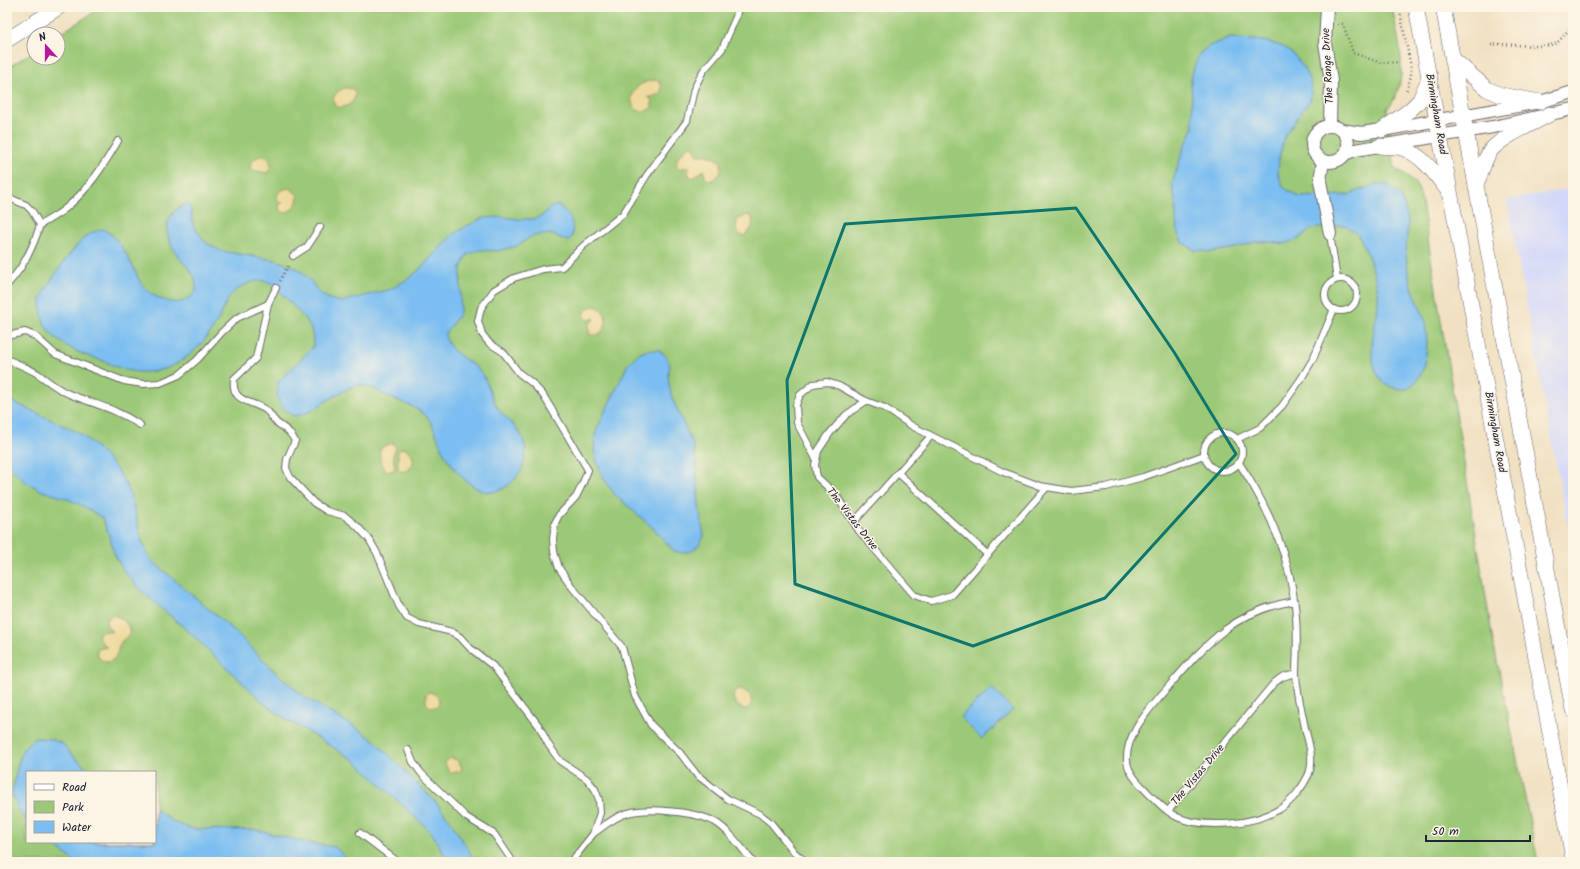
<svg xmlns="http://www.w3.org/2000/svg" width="1580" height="869" viewBox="0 0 1580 869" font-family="Kalam,sans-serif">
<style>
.built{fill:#d3d8f9}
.green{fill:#9cc977;stroke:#5f7659;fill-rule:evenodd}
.sand{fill:#eeda9e;stroke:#887e6c}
.water{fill:#7cbef1;stroke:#4f7096}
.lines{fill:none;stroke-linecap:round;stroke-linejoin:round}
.service-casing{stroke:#6a656a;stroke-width:8}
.minor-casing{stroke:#6a656a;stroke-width:14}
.tertiary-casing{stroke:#6a656a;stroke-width:16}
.path{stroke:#6a656a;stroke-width:2.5;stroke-dasharray:1 3;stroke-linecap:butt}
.service{stroke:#fff;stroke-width:6}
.minor{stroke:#fff;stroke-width:12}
.tertiary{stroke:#fff;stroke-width:15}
.marked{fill:none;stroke:#0f766e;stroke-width:3;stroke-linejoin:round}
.labels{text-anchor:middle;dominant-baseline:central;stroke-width:3;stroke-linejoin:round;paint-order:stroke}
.street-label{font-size:11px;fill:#22223b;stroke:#fcf5e5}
</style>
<rect width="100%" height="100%" fill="#fcf5e5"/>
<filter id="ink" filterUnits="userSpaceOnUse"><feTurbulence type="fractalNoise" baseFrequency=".025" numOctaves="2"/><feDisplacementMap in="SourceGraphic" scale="8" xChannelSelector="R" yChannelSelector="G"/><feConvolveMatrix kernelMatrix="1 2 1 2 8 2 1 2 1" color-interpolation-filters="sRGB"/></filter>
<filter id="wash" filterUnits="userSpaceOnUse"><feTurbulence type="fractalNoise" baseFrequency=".012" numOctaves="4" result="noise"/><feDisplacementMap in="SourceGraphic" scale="16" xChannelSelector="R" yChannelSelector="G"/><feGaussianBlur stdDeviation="0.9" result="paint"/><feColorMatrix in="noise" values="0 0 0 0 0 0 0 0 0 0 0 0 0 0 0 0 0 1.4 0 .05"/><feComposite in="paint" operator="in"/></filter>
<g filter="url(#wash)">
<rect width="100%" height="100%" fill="#f1e1c2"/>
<polygon class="built" points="1573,188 1573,554 1507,200"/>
<path class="green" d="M102,7H1392C1398,41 1412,80 1387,109L1395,169C1409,175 1417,182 1421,197L1493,641L1538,862H15L7,853V68L34,51V58H58V35ZM27,772H155V842H27Z"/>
<g class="sand">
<path d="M656,80L660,82C665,93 656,97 648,97L652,100V107C634,125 615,84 656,80Z"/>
<path d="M344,88C365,86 353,111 336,107C330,98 335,93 344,88Z"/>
<path d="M691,146L694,147L698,155C707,154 713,156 721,162C722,171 720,175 713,180H708L705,177L704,170L693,178L689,176L688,172L689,167L679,169C675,164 676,160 680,154L684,152L686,148Z"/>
<path d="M259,156H265C272,161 273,166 267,173L252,170L250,167L251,162Z"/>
<path d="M290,188L298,195C298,204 293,211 284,213L279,209L280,204L283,202L279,203C274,193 281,189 290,188Z"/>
<path d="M747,215L751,216C755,225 751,232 743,236L739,234L736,230L737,220Z"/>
<path d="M593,306C615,309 606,342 589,334V324L595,319L594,318L588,321C581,314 586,308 593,306Z"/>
<path d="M389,444H394L396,447L393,455L395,469C383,477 377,457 381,448Z"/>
<path d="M404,448C427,461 401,480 398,467C398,464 398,455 398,451L400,449Z"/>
<path d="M114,615C122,618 128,623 130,632C129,637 125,637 122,641C117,647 119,657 111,661C104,664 94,657 98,649L107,647L101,642L98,636C102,629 106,632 112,632C108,627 105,627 107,619Z"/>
<path d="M738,689C745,689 754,696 751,704C746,718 724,698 738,689Z"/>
<path d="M429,692C434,693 437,695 439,699L438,706C432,708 429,707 426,703V694Z"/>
<polygon points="450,758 458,760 462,768 461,771 452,773 448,770 445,763"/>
</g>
<g class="water">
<path d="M1231,38L1264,41L1284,47L1294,55L1304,68L1311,84V99L1294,122L1284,138L1279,158L1278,174L1284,188L1299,197L1348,195L1376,184L1389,185L1402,198L1408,219L1406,257L1410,282L1425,320L1427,343L1425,365L1418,379L1408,389C1390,389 1381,386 1375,368C1366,342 1380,318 1378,292C1377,280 1365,243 1357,234C1354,231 1348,228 1345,225L1311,229L1299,239L1284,244L1271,242H1255L1232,249L1210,252L1194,250L1182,242L1177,232L1175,200L1172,184L1184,147L1193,129L1191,79L1194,67L1200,53L1211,45Z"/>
<path d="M185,204L190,206L194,227L205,242L221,251L275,260L297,268L311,281L319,293L329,299L341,302L391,289L411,277L423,266L452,235L465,227L483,218L501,217L518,219H534L542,216L549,208L558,205C571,215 574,221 572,237L568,241L550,234L532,236L517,246L498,251L479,250L467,255L461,268L460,313L445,334C447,352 467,358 479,370C488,380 489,393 496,405C502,416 514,423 521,435C527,445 526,455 523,466C520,475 509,487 500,490C498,490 495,492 492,492C473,494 451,467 443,451C439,442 434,426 428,418C418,407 405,404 392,398C381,394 373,387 361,385C351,384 321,405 311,411C306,414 299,415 293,416L283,409L277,398L278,382L313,347C313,339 313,330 308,323C305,318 274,284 269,282C261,279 250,282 243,286C225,295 226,307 217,322C198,355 166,380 126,370C119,368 112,365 106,362C97,359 86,356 78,352C57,341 41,331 41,306C41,304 40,301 41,300C43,288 75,246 84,238C90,233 96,231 103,229C120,238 128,257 136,273C138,277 140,283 143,286C153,297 170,306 184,301C189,299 193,294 196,291C196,284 196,278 192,273C190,268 185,265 182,261C166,242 158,218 185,204Z"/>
<polygon points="648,350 659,350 667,357 670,366 668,374 669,384 672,398 693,445 696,461 699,506 704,536 700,544 692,551 682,553 674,551 654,529 615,495 604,479 597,463 594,450 595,435 601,420 628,364 638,354"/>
<path d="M7,399L81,434C96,447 114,462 124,481C138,505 136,535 150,559L238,634L274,671L306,698L358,729L374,740L435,801L449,819L476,862H448L432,833L354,760L286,719L265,704L189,632L140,590L123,570L114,553L110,537L102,518L85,507L65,498L42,491L24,481L7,464Z"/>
<polygon points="992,688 1013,710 982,739 960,717"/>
<polygon points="35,738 51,739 63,744 72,755 92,772 27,772 27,822 17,807 12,793 18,764 24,747"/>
<polygon points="155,809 175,823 193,829 256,830 308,843 335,847 346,858 348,862 75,862 50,842 155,842"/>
</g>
</g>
<g filter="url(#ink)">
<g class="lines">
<g class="service-casing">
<g id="service">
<polyline points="738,7 736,17 722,49 703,71 694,89 687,121 647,175 623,214 583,246 562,267 543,269 514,278 494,290 481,308 478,321 482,334 489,343 503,352 519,373 532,383 543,395 588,470 582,485 576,497 559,515 555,523 553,539 554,552 559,568 572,587 622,647 635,696 651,725 680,753 697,775 728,799 760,814 771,823 795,853 806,862"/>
<polyline points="7,197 26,205 32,211 40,225"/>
<polyline points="1330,234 1337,279"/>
<polyline points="293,256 307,247 320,227"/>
<circle cx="1341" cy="295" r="16"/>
<path d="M7,285C24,267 33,248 40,225C49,219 58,215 66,208C88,190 104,165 118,141"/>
<polyline points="268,304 276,288"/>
<path d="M7,336L25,332L35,336L55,354L124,381L143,384L160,383L179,375L197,360L222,332L237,318L268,304L256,358L234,379C231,403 251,400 266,410C270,413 272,418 276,422C285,429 290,431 295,441L287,459L286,468L290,477L314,503L327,511L345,516L357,526L369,539L377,553L399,606L407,618L419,624L452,632L460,637L470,648L493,666L539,726L548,744L560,761L587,779L595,789L599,800L600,813L593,834L571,862"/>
<path d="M7,359C17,364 29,368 38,374C48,381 57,389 69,394C96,405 115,408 140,425"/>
<polyline points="866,401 846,415 830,433 818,451 815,465 817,477 836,495 859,531 914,595 931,601 952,595 1047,487"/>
<circle cx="1223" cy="452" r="19"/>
<polyline points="1237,439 1260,428 1282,406 1301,379 1313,359 1334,309"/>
<polyline points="816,459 797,423 796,405 800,395 813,384 827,382 839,386 866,401 885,408 912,426 1003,472 1040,486 1071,491 1106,487 1143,477 1204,455"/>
<path d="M1239,463C1267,505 1287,549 1294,599C1298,621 1297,649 1296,671C1296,688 1301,707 1304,723C1307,739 1315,758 1309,774C1303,787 1291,803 1278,810C1252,825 1205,829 1177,817C1166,812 1158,802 1149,794C1141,785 1128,774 1127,761C1125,737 1146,713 1161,695C1202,649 1230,611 1295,601"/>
<polyline points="898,473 988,555"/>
<polyline points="854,522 931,436"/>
<polyline points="408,750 413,762 421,773 466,817 494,834 513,862"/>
<polyline points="1168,811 1274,683 1282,677 1296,673"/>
<polyline points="360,833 398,862"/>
<path d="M594,833C604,826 615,816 628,813C648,807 697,812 715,822C730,831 742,849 753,862"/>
</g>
</g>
<g class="minor-casing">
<g id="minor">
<polyline points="1327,7 1325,43 1331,81 1330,125"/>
<circle cx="1330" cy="144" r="18"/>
<polyline points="1342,130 1361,133 1382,130 1540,102 1573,92"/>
<polyline points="1345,154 1355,150 1493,127 1573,109"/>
<polyline points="1323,161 1320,181 1330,234"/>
</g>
</g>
<g class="tertiary-casing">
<g id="tertiary">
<polyline points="1416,7 1573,858"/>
<polyline points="1443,7 1573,710"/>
<polyline points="7,40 59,7"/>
<polyline points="1453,59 1487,89 1501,95 1540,102"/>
<polyline points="1382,130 1410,110 1420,100 1430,76"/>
<path d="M1380,146C1387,147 1395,146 1402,148C1422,154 1437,176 1449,192"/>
<path d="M1476,184C1481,174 1484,159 1491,150C1505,135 1532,124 1550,114"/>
</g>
</g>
<g class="path">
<polyline points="1399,7 1411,67 1411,76 1406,92"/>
<polyline points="1338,24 1343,24 1353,53 1381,63 1399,62"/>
<path d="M1491,45C1511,42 1540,50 1557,43L1573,25"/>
<polyline points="280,281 289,264"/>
</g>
<use href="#service" class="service"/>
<use href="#minor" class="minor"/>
<use href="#tertiary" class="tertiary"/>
</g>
</g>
<path class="marked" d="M1076,208L1174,352L1236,454L1105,598L973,646L795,584L787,380L845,224Z"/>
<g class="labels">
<g class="street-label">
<text transform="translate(1328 66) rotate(-93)">The Range Drive</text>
<text transform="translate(1436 114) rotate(80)">Birmingham Road</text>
<text transform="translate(1495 432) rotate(80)">Birmingham Road</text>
<text transform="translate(852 519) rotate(52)">The Vistas Drive</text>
<text transform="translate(1198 775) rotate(-50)">The Vistas Drive</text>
</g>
</g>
<rect width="1580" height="869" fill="none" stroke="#fcf5e5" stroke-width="24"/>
<rect x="26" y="771" width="130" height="72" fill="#fcf5e5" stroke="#a5a1a1"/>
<rect x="34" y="784" width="20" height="6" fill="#ffffff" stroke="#a5a1a1"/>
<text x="62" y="791" font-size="12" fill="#22223b">Road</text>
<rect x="34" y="801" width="20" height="12" fill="#9cc977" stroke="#a5a1a1"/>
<text x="62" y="811" font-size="12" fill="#22223b">Park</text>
<rect x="34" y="821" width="20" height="12" fill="#7cbef1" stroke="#a5a1a1"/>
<text x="62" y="831" font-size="12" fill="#22223b">Water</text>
<g transform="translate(46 46) rotate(339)"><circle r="19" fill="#fcf5e5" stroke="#a5a1a1"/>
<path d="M0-3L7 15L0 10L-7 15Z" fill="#b5179e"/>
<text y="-6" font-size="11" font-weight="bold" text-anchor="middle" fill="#22223b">N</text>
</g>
<path d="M1426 835v6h104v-6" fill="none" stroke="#22223b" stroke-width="2"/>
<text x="1432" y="835" font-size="12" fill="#22223b" stroke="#fcf5e5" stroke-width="3" paint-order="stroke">50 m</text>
</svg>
